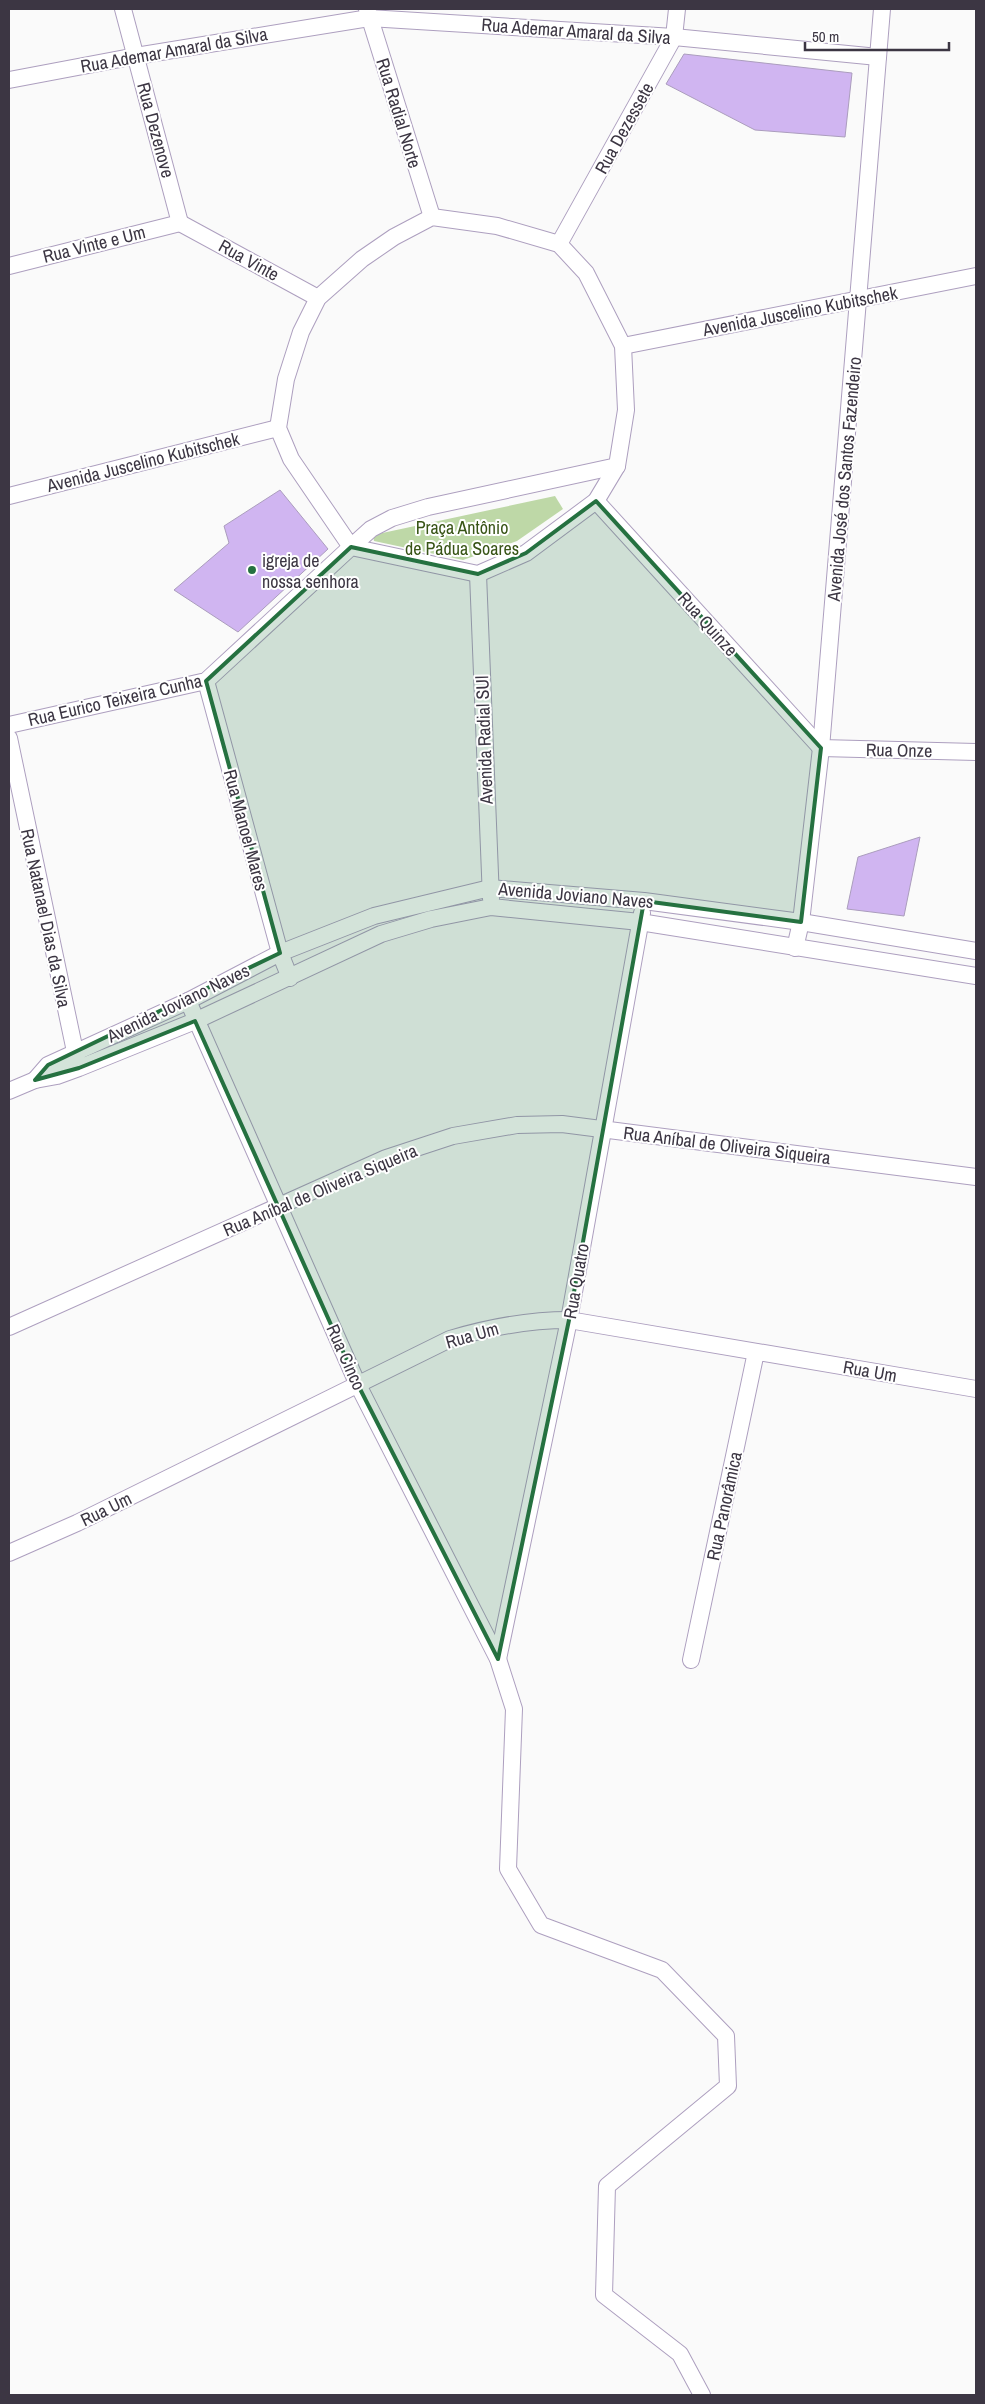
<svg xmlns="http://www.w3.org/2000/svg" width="985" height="2404" viewBox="0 0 985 2404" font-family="'Archivo Narrow',sans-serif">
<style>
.green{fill:#bed8a7}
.building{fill:#d0b5f1;stroke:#ab9dbd}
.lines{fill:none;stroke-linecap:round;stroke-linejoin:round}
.street-casing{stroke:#ad9fbf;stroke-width:18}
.street{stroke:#fff;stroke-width:16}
.marked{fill:#257140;fill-opacity:0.2;stroke:#257140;stroke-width:4;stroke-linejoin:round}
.poi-dot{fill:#257140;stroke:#fff;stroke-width:2}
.labels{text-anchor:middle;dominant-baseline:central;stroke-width:4;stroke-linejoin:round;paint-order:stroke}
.street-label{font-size:18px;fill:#3c3643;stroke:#fff}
.park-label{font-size:18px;fill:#385416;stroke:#fff}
.poi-label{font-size:18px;fill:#3c3643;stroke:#fff;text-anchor:start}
</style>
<rect width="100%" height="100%" fill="#fafafa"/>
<polygon class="green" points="555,496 563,509 517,541 463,560 374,541 373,535"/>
<g class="building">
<polygon points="684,54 852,73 845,137 755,130 666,84"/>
<polygon points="280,490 328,549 238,632 174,590 229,543 224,526"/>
<polygon points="920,837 904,916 847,909 858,857"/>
</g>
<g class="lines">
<g class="street-casing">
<g id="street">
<polyline points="123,9 180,223"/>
<polyline points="367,9 432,217"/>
<polyline points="9,80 136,56 369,18 674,37 878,57"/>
<polygon points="432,217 497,226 559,244 586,273 623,346 626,410 617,466 428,507 392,518 371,529 351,547 291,459 278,428 286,379 301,332 318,298 362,259 394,237"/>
<polyline points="180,223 318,298"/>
<polyline points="559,244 674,37 677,9"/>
<polyline points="9,266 180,223"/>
<polyline points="623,346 976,276"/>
<polyline points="9,496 278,428"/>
<polyline points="596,501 821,748 976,752"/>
<polyline points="478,574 491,899"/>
<polyline points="206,681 280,953 290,978"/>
<polyline points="9,725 206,681 351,547 478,574 526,553 596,501 617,466"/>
<polyline points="9,738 77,1061"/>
<polyline points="795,948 801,922 821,748 882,9"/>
<polyline points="188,1001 358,1385 498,1659 514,1709 508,1869 541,1925 662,1970 726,2036 728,2086 607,2186 604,2295 680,2354 702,2395"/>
<polyline points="35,1080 48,1065 188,1001 280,953 374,916 490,888 644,901 801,922 976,951"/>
<polyline points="9,1091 35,1080 57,1076 79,1068 195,1021 381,934 431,919 491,907 640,922 976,976"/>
<polyline points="9,1327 386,1158 453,1136 517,1125 562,1124 976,1177"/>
<path d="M9,1553L77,1523L450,1339C490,1327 527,1320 569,1320L976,1389"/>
<polyline points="498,1659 569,1320 642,913"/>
<polyline points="691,1660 756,1352"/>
</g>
</g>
<use href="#street" class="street"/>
</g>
<path class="marked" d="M596,501L821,748L801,922L644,901L569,1320L498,1659L358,1385L195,1021L79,1068L35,1080L48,1065L280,953L206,681L351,547L478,574L526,553Z"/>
<circle class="poi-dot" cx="252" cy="570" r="5"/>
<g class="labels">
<g class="street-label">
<text transform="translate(576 31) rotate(4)">Rua Ademar Amaral da Silva</text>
<text transform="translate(174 50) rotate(-10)">Rua Ademar Amaral da Silva</text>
<text transform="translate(399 113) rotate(73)">Rua Radial Norte</text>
<text transform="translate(624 128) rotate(-61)">Rua Dezessete</text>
<text transform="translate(156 130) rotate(75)">Rua Dezenove</text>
<text transform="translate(94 244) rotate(-14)">Rua Vinte e Um</text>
<text transform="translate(249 260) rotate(29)">Rua Vinte</text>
<text transform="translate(800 311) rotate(-11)">Avenida Juscelino Kubitschek</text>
<text transform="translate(143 462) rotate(-14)">Avenida Juscelino Kubitschek</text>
<text transform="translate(844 479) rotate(-85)">Avenida José dos Santos Fazendeiro</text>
<text transform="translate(708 624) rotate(48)">Rua Quinze</text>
<text transform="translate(115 700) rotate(-13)">Rua Eurico Teixeira Cunha</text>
<text transform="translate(484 740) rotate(-92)">Avenida Radial SUl</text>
<text transform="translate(899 750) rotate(1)">Rua Onze</text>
<text transform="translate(246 830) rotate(75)">Rua Manoel Mares</text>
<text transform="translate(576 895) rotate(5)">Avenida Joviano Naves</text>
<text transform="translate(46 918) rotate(78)">Rua Natanael Dias da Silva</text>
<text transform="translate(178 1003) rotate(-26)">Avenida Joviano Naves</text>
<text transform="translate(727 1145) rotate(7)">Rua Aníbal de Oliveira Siqueira</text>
<text transform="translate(320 1190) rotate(-23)">Rua Aníbal de Oliveira Siqueira</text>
<text transform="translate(576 1281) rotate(-80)">Rua Quatro</text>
<text transform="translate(472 1335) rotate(-16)">Rua Um</text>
<text transform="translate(346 1357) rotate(66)">Rua Cinco</text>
<text transform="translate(870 1371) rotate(10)">Rua Um</text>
<text transform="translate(724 1506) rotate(-78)">Rua Panorâmica</text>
<text transform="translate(106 1509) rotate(-26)">Rua Um</text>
</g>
<g class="park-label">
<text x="462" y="527">Praça Antônio<tspan x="462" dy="21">de Pádua Soares</tspan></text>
</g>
<g class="poi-label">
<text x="262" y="560">igreja de<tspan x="262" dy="21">nossa senhora</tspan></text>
</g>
</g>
<rect width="985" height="2404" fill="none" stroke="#3c3643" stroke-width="20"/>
<path d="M805 42v8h144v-8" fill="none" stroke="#3c3643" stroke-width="2.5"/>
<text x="812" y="42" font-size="15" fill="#3c3643" stroke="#ffffff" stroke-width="4" paint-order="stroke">50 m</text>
</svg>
